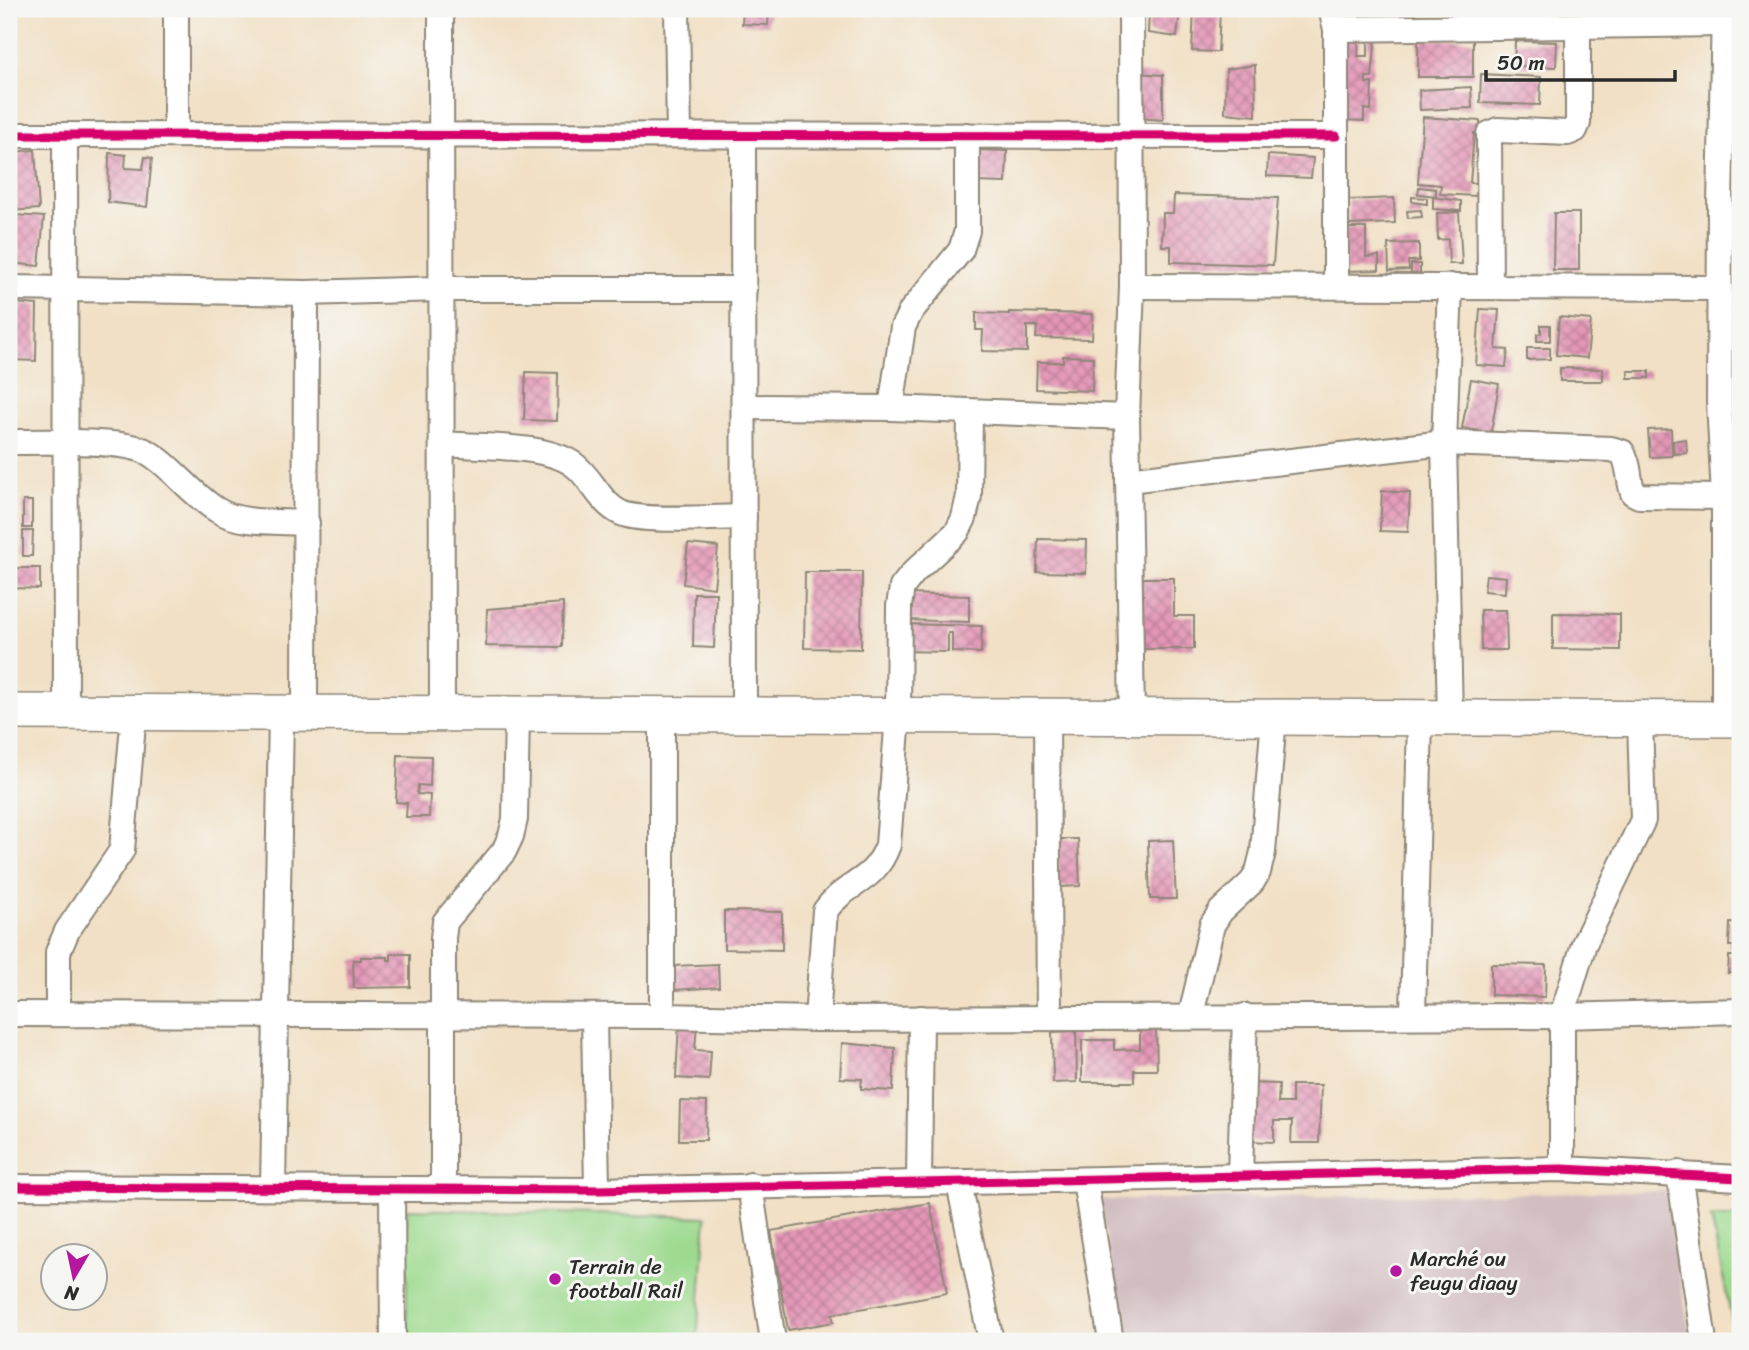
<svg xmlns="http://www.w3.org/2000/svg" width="1749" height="1350" viewBox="0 0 1749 1350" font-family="Sriracha,sans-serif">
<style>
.industrial{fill:#d2bec1}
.garden{fill:#9dda8f;stroke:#64825d;stroke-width:2}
.building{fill:url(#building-cross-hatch)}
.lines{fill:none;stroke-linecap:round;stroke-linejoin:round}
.minor-casing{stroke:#8e8678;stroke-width:28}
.secondary-casing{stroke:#8e8678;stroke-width:38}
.minor{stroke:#fff;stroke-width:24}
.secondary{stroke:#fff;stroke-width:35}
.cycleway-casing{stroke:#f6f6f2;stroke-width:13}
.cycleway{stroke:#d6006c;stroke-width:9}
.poi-dot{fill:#b5179e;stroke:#f6f6f2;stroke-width:2.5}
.labels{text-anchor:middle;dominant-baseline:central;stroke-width:6;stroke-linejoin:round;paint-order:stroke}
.poi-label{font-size:21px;fill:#2b2b2b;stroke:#f6f6f2;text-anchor:start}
</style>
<defs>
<pattern id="building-cross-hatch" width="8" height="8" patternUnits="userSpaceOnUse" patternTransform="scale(1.75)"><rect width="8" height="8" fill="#e497b7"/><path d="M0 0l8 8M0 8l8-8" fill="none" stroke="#b97b95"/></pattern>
</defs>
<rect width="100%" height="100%" fill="#f6f6f2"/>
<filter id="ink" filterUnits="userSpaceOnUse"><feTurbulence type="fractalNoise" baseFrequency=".0143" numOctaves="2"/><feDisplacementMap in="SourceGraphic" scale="14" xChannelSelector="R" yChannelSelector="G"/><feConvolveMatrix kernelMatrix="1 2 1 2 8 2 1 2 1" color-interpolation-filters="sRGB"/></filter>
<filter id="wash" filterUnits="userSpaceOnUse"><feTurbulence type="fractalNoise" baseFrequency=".00686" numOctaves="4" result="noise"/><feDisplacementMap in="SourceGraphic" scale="28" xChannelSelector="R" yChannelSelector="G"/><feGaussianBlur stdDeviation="1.57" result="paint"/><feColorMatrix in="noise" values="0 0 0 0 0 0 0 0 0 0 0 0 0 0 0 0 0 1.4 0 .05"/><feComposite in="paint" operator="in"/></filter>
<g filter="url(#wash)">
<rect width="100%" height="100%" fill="#f1e0c5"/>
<polygon class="industrial" points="1665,1191 1691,1341 1126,1341 1099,1200"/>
<g class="garden">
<polygon points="407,1209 706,1217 697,1341 407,1341"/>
<polygon points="1711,1217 1740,1217 1740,1341 1736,1341"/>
</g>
<g id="blocks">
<g class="building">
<polygon points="743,9 769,9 768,25 742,24"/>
<polygon points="1149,9 1180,9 1177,37 1148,33"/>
<polygon points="1194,9 1220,10 1218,52 1192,51"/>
<polygon points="1344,37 1359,37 1358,56 1368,56 1368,37 1376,37 1372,77 1366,77 1366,83 1372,83 1371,110 1364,109 1364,121 1342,120"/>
<polygon points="1418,39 1473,40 1473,77 1418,77"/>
<polygon points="1515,41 1557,42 1556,67 1514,66"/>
<polygon points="1255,65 1256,116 1225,113 1226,69"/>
<polygon points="1136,73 1163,75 1163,120 1137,118"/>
<polygon points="1481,74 1541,77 1540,105 1480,103"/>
<polygon points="1471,87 1472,108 1420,110 1419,90"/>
<polygon points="1423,117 1480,121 1480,133 1474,133 1470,183 1477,183 1476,196 1440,194 1441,185 1418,183"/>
<polygon points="35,150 39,209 9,211 9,152"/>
<polygon points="975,150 1007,151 1006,183 974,182"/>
<polygon points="109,153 126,155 125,168 143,169 145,157 152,158 147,207 108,202"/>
<polygon points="1268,155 1313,158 1311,178 1267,176"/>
<polygon points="1419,187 1436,189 1436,196 1418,194"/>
<polygon points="1174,195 1278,198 1273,265 1171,262 1171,246 1162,246 1163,213 1173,213"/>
<polygon points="1412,197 1427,198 1427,204 1412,202"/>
<polygon points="1433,197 1461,201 1461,211 1433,209"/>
<polygon points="1394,198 1395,223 1349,225 1348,200"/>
<polygon points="1421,210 1422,217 1408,218 1407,211"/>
<polygon points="1459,212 1462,264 1449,264 1448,239 1438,240 1437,213"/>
<polygon points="1554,213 1579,213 1579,270 1553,270"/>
<polygon points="15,215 44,217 39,266 10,263"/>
<polygon points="1344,228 1366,228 1366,257 1379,256 1379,270 1345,271"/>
<polygon points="1419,243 1419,261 1408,261 1409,270 1389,271 1388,244"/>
<rect x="1411" y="264" width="9" height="15"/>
<polygon points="15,303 37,305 36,361 11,360 9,306 14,306"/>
<polygon points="1480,309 1499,310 1496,349 1508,350 1506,367 1476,365"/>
<polygon points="1009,312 1093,314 1092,339 1036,338 1037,326 1027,326 1027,352 982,351 983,330 976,330 976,313 1009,314"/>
<polygon points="1559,317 1591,320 1587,358 1556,355"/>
<polygon points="1729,321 1740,321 1740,380 1730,380"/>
<polygon points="1541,325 1550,325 1550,341 1537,341 1537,334 1541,333"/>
<polygon points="1527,348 1550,348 1550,359 1527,360"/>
<polygon points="1063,356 1093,357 1092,391 1036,389 1037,362 1063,362"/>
<polygon points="1560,368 1603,369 1603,381 1560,381"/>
<rect x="1628" y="371" width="21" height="7"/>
<polygon points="526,372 558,373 557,421 524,420"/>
<polygon points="1471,379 1499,384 1491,433 1462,428"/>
<polygon points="1671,429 1672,456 1650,457 1648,430"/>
<polygon points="1686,439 1687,453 1674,454 1673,441"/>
<polygon points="1382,491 1410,493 1408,532 1380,531"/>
<rect x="23" y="501" width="9" height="27"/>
<polygon points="23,531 33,531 32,556 23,556"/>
<polygon points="1038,539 1087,540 1086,573 1037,572"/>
<polygon points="688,544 718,547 714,588 683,584"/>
<polygon points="9,568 40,568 40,589 14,588 14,586 9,586"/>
<polygon points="805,572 862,572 861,649 804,648"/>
<polygon points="1486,575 1506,577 1505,593 1484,591"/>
<polygon points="1132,578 1174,578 1174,616 1194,616 1194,649 1132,649"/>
<polygon points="694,593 716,593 714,648 693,647"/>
<polygon points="908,594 969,596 969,622 908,620"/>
<polygon points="563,603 562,647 486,646 487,609"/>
<polygon points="1480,610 1506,610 1507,650 1481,650"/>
<polygon points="1553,613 1620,614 1620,650 1553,649"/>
<polygon points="902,624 982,626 981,653 952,652 952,633 948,633 948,652 902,651"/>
<polygon points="398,755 431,756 430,786 418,785 417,794 430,795 429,817 406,817 407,803 396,802"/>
<polygon points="1058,839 1078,839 1080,886 1059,887"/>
<polygon points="1173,840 1176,899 1150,899 1148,841"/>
<polygon points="724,911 782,912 782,950 724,949"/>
<polygon points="1730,923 1740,924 1740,946 1729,946"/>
<polygon points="391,954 410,954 410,987 354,988 353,960 361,960 361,957 388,957 388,960 391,960"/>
<polygon points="1729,956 1740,956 1740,973 1728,973"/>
<polygon points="718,964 719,987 675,990 674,966"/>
<polygon points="1491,964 1546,965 1545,997 1491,995"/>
<polygon points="679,1023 697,1024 695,1050 711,1051 709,1080 676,1078"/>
<polygon points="1140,1029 1156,1029 1157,1070 1134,1070 1134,1082 1082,1082 1082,1040 1114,1040 1114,1050 1140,1049"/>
<polygon points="1076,1031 1077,1082 1053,1083 1052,1032"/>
<polygon points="842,1043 895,1048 893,1091 861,1089 862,1079 840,1078"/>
<polygon points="1247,1083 1279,1084 1278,1103 1292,1103 1292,1085 1321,1085 1319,1143 1291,1143 1292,1121 1274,1121 1274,1142 1246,1141"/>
<polygon points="680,1101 707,1102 706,1140 679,1140"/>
<polygon points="930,1203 947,1293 832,1314 834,1322 788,1330 771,1231"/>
</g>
</g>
</g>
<g filter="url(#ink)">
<use href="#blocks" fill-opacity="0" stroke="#8e8678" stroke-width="2"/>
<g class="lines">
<g class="minor-casing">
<g id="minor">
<polyline points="441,9 442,714"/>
<polyline points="677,9 679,135"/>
<polyline points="1131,9 1132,286 1127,417 1132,717"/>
<polyline points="1331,9 1336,29 1336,286"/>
<polyline points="1336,29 1724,24"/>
<polyline points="9,135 1336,136"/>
<polyline points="65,135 66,712"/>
<polyline points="176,135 176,9"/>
<polyline points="743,136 744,715"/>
<polyline points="1132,286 1720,288"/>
<polyline points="1490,287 1489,134 1498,130 1568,133 1575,130 1578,123 1578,26"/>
<polyline points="9,288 306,293 441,289 744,289"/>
<polyline points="745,407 891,408 1127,417"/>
<polyline points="891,408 903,327 911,311 961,250 967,231 967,135"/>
<path d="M9,442C39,442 123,439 147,452C170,464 193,496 217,510C241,525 279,521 307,523"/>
<path d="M442,444C477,447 544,444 573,464C591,476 600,504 621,513C642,523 717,517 744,517"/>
<path d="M1128,480L1444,443L1611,449L1622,452C1630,464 1628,479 1633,493L1639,496L1724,497"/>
<polyline points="305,713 306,293"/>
<polyline points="1047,716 1049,1017"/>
<polyline points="1450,718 1444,443 1450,286"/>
<polyline points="1724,719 1724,497 1719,401 1720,205 1724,9"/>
<polyline points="9,1014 662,1016 817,1019 1562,1016 1740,1011"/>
<polyline points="58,1014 58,952 67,931 122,850 134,713"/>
<polyline points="1191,1015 1212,925 1221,911 1252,882 1258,872 1263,852 1274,717"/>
<polyline points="594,1016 597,1190"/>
<polyline points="662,1016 662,715"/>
<polyline points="1413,1016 1420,718"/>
<path d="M817,1019L825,911C846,881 874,884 888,845L898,716L899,606L902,587L914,572L957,532L964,518L969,496L970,412"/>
<polyline points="1562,1169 1562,1016 1584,944 1643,820 1640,719"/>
<polyline points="1679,1173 1704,1341"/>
<polyline points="1240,1175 1245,1016"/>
<polyline points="1085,1181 1111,1341"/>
<polyline points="919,1182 921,1018"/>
<polyline points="959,1183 991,1341"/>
<polyline points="750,1185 773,1341"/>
<polyline points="9,1187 597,1190 1562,1169 1740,1178"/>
<polyline points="273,1188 281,713"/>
<polyline points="392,1189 393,1341"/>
<polyline points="443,1190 443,938 445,922 504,851 511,836 515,819 517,714"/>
</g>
</g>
<g class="secondary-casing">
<polyline id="secondary" points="9,712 1740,719"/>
</g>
<use href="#minor" class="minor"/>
<use href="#secondary" class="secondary"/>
<g class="cycleway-casing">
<g id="cycleway">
<polyline points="9,135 1336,136"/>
<polyline points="9,1187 597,1190 1562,1169 1740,1178"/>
</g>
</g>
<use href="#cycleway" class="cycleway"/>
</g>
</g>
<g class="poi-dot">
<circle cx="1396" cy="1271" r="7"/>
<circle cx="555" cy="1279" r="7"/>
</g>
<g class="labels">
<g class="poi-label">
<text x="1410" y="1259">Marché ou<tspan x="1410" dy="24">feugu diaay</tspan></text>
<text x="569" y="1267">Terrain de<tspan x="569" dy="24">football Rail</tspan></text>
</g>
</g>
<rect width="1749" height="1350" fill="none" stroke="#f6f6f2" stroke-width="35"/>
<g transform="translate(74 1277) rotate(189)"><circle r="33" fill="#f6f6f2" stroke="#a5a5a2" stroke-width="2"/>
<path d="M0-5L12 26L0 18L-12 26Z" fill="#b5179e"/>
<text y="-10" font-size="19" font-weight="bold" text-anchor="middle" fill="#2b2b2b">N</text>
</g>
<path d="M1486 70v10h189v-10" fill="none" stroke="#2b2b2b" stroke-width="3.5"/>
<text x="1497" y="70" font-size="21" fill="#2b2b2b" stroke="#f6f6f2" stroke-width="5" paint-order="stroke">50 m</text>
</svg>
